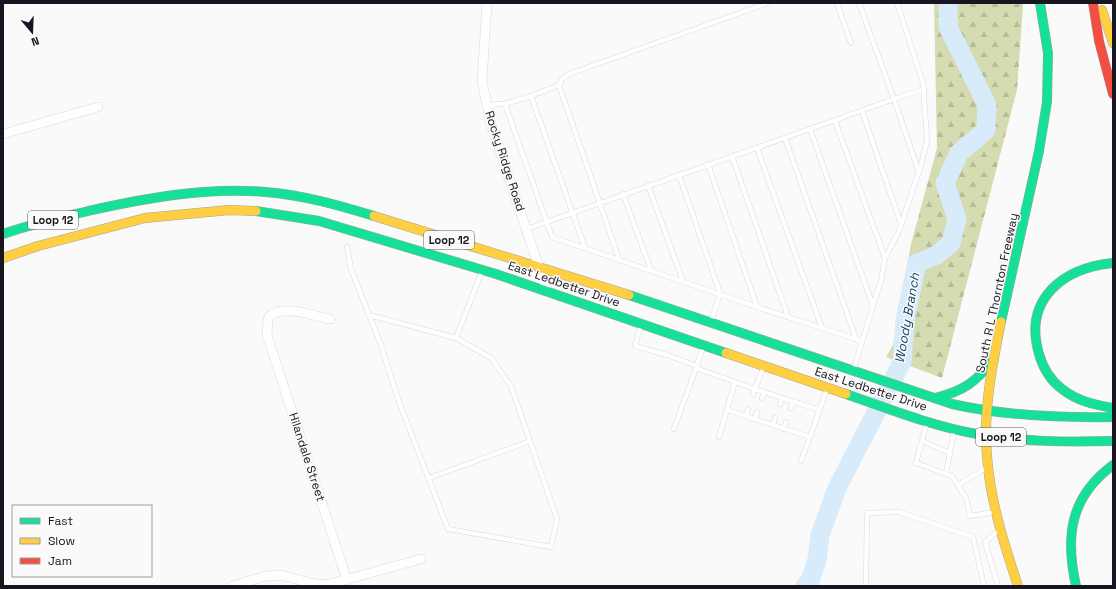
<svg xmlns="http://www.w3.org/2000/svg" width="1116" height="589" viewBox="0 0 1116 589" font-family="'Space Grotesk',sans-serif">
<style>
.forest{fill:url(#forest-firs)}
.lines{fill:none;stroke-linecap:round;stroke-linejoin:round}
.river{stroke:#d8ebfb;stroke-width:19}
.lane-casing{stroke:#d9d8dd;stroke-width:5.5}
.street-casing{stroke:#d9d8dd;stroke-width:10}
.fast-casing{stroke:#a8a59c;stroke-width:10}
.slow-casing{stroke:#a8a59c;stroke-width:10}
.jam-casing{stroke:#a8a59c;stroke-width:10}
.lane{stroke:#fefefe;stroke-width:4.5}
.street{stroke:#fefefe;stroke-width:9}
.fast{stroke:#16e098;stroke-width:9}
.slow{stroke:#ffcf43;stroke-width:9}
.jam{stroke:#f24e42;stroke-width:9}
.labels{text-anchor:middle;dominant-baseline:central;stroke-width:3;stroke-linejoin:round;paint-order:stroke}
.shield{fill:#fafafa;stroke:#5c5a61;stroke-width:1}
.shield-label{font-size:11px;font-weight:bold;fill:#181520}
.street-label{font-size:12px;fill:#181520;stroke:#fafafa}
.water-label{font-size:13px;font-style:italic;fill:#0f4266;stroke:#fafafa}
</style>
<defs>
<pattern id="forest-firs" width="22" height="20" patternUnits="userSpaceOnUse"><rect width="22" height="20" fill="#d6dcb1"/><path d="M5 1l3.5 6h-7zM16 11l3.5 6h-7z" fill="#b7bc98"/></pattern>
</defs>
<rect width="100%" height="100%" fill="#fafafa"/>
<polygon class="forest" points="934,3 1022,3 1023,6 1017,90 942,378 886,357 893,345 911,244 937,148"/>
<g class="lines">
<polyline class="river" points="805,586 810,581 817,560 820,535 837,488 902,362 905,320 917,263 937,255 951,243 957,219 945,183 959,153 986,130 987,105 948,27 948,3"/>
<g class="lane-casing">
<g id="lane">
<polyline points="837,3 851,43"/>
<polyline points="559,85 619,259"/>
<polyline points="531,96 559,85 562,79 569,74 768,3"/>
<polyline points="505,104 552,237 757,307 862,341"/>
<polyline points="487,107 496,104 505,104 531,96 585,248"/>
<polyline points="862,111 901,224"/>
<polyline points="835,121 885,258"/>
<polyline points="810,129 894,99 859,3"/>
<polyline points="785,138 856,339"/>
<polyline points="757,148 822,328"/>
<polyline points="732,156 788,317"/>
<polyline points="708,164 757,307"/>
<polyline points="919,173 894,99 924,89"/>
<polyline points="679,175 720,293 711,322"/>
<polyline points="648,185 683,281"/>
<polyline points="623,194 651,270"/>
<polyline points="527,229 810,129 873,306 854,368"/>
<polyline points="347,247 351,269 381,345 398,399 448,529 551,547 557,519 511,386 491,358 456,338 369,315"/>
<polyline points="873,305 881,281 885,258 899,231 921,165 927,140 923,83 897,3"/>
<polyline points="641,325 635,346 667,355 697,366"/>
<polyline points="456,338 482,271"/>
<polyline points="703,347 696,368 755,389 753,394"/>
<polyline points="763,368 755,389 820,410"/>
<polyline points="762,398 764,392"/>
<polyline points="780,404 782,398"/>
<polyline points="791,408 793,402"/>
<polyline points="727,410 810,437 801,461"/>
<polyline points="746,416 748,409"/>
<polyline points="755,419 757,412"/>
<polyline points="927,422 916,463 952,476 966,498 970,516 995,512"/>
<polyline points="773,425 775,418"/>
<polyline points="674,429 696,368"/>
<polyline points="784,429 786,422"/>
<polyline points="719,437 735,382"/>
<polyline points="810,437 827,389"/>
<polyline points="922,441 950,453"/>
<polyline points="946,474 954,431"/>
<polyline points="429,478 530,441"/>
<polyline points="958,485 986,468"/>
<polyline points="866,586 867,513 899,512 973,537 984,586"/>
<polyline points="998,586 985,542 998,531"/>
</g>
</g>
<g class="street-casing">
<g id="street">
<polyline points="487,3 482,81 491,124 547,291"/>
<polyline points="3,134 98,107"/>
<path d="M330,319C314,316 278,302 268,319L267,335L347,580"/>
<polyline points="232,586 266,576 282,575 310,583 326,585 421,559"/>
</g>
</g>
<g class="fast-casing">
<g id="fast">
<polyline points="256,211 319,221 496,274 726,353"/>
<path d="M3,234C31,224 59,218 88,211C146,198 206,187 265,192C303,195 338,205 374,216"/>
<path d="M1113,263C1063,268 1023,299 1039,354C1043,368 1050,380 1062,389C1077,401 1095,405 1113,408"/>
<path d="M629,295L952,404C1005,416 1058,418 1113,417"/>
<polyline points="1001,322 1039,151 1047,102 1048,53 1040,3"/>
<path d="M846,394C889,409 932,426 977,434C1021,442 1068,442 1113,441"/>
<path d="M935,398C964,391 976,382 994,359"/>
<path d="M1076,586C1065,536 1070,497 1113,465"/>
</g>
</g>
<g class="slow-casing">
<g id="slow">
<polyline points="1102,10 1113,43"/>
<polyline points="374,216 629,295"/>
<polyline points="3,258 38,246 145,218 229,210 256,211"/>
<path d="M1001,322C992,366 983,411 987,456C990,500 1004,544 1018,586"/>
<polyline points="726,353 846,394"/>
</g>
</g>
<g class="jam-casing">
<polyline id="jam" points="1093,3 1099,41 1113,94"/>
</g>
<use href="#lane" class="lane"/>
<use href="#street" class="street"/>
<use href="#fast" class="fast"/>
<use href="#slow" class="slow"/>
<use href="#jam" class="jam"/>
</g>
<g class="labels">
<g class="shield">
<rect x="28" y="211" width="50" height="18" rx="3"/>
<rect x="424" y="231" width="50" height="18" rx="3"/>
<rect x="976" y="428" width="50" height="18" rx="3"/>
</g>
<g class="shield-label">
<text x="53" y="220">Loop 12</text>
<text x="449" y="240">Loop 12</text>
<text x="1001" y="437">Loop 12</text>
</g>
<g class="street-label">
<text transform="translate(505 161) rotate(72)">Rocky Ridge Road</text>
<text transform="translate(564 284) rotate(19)">East Ledbetter Drive</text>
<text transform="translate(997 293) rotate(-78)">South R L Thornton Freeway</text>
<text transform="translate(871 389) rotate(18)">East Ledbetter Drive</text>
<text transform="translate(307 457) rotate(72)">Hilandale Street</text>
</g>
<g class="water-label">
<text transform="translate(907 318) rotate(-80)">Woody Branch</text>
</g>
</g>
<rect width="1116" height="589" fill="none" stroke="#181520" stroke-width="8"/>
<rect x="12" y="505" width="140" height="72" fill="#fafafa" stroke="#a09ea3"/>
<rect x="20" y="518" width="20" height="6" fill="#16e098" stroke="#a09ea3"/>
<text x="48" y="525" font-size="12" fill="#181520">Fast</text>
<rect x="20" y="538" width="20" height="6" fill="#ffcf43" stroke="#a09ea3"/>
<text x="48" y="545" font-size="12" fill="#181520">Slow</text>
<rect x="20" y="558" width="20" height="6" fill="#f24e42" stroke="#a09ea3"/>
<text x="48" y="565" font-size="12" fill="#181520">Jam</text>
<g transform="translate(32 32) rotate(161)" stroke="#fafafa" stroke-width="3" paint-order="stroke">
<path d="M0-3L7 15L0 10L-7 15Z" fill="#181520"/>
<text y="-6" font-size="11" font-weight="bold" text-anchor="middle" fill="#181520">N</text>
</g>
</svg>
